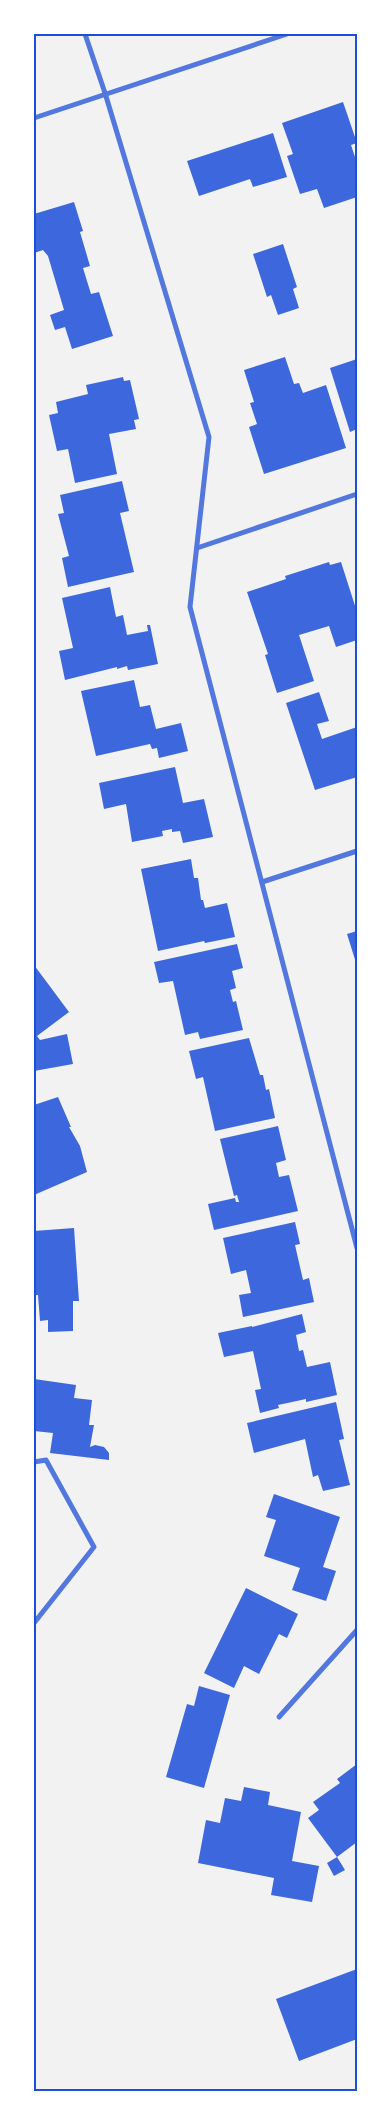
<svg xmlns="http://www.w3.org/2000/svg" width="391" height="2125" viewBox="0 0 391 2125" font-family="'DejaVu Sans',sans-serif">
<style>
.building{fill:#3d67dc}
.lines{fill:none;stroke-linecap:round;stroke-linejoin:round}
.minor{stroke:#5277de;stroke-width:5}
.neatline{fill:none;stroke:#1d4ed8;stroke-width:2}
</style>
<rect width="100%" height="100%" fill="#f2f2f2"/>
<g class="building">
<polygon points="343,102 357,143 351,145 357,163 357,197 324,208 317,189 300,194 287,156 293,154 282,123"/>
<polygon points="273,133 287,177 253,187 250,179 199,196 187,161"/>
<polygon points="74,202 83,231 80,232 90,266 83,268 91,294 99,292 113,336 72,349 65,327 55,330 50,315 64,310 48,256 43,250 34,253 34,214"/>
<polygon points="283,244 297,287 293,289 299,308 278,315 271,295 267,297 253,254"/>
<polygon points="285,357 294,384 299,383 303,393 326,385 346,448 264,474 249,427 257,424 250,403 254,402 244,370"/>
<polygon points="357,359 357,429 350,432 330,368"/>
<polygon points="123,377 124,381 130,380 139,419 134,420 136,429 109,434 117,474 75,483 68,449 57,451 49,415 58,413 56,402 88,394 86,385"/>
<polygon points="122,481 129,511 120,513 134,572 68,587 62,558 69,556 58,514 64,513 60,495"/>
<polygon points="329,562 330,565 341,562 357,612 357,640 336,647 329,626 299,635 314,681 277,693 265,655 268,654 247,592 286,579 285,576"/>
<polygon points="110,587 116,617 123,615 127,635 148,631 147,625 150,625 158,664 128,670 127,666 117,669 117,667 65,680 59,651 73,648 62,598"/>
<polygon points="134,680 140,707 150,705 156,729 181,723 188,751 159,758 157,748 152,749 150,744 96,756 81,691"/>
<polygon points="319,692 329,721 317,724 322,739 357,727 357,777 315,790 286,703"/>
<polygon points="175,767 183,803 204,799 213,837 183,843 180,831 172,832 172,829 162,831 163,836 132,842 126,804 104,809 99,783"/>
<polygon points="191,859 194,878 198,878 201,900 203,900 205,908 227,903 235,937 205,943 204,941 158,951 141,869"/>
<polygon points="357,931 357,966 347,934"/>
<polygon points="237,944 243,968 232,971 236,988 230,990 233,1002 236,1001 243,1030 200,1039 198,1032 185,1035 173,981 159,983 154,962"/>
<polygon points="34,965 69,1012 37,1036 40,1040 67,1034 73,1064 34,1071"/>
<polygon points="249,1038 260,1075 263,1075 266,1090 269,1089 275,1118 215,1131 203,1077 196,1079 189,1051"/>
<polygon points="58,1097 71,1127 69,1127 80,1146 87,1172 34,1195 34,1105"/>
<polygon points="278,1126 286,1160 276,1163 279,1177 289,1175 298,1211 214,1230 208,1204 235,1198 236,1202 239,1202 237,1195 234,1196 220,1139"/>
<polygon points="295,1222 300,1244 295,1245 303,1280 309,1278 314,1302 243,1317 239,1295 251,1293 246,1270 231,1274 223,1238"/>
<polygon points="74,1228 79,1301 73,1301 73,1331 48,1332 48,1320 40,1321 38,1295 34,1295 34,1231"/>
<polygon points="302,1314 306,1332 296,1335 299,1351 303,1350 307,1367 330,1362 337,1395 306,1402 306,1399 278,1405 279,1408 260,1413 255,1390 261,1389 253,1351 224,1357 218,1333 252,1326 252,1327"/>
<polygon points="34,1379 76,1385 74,1398 92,1400 89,1425 94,1425 90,1447 95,1445 104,1447 109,1453 109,1460 50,1453 53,1433 34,1431"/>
<polygon points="336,1402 344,1439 339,1440 350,1485 323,1491 318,1475 313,1477 305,1439 254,1453 247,1423"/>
<polygon points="274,1494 340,1517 323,1567 336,1571 326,1601 292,1590 300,1568 264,1556 276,1520 266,1517"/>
<polygon points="246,1588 298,1614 287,1638 279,1634 259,1674 244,1666 234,1688 204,1673"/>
<polygon points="199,1686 230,1695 204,1788 166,1777 187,1704 194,1706"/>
<polygon points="357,1764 357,1842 337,1857 345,1870 334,1876 327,1863 337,1857 308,1818 319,1810 313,1802 340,1783 337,1779"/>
<polygon points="244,1787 270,1792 268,1805 301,1812 292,1861 319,1866 312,1902 271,1895 274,1878 198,1863 206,1820 220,1823 225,1798 241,1801"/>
<polygon points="357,1969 357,2039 299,2061 276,1999"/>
</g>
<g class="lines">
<g class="minor">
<polyline points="85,34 105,93 209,437 190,607 357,1248"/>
<polyline points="34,118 287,34"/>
<polyline points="197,548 357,494"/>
<polyline points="262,882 357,851"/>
<polyline points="34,1462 46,1460 94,1547 34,1623"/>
<polyline points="279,1717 357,1630"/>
</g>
</g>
<rect width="391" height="2125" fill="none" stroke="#ffffff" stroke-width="70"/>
<rect x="35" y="35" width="321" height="2055" class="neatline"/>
</svg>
